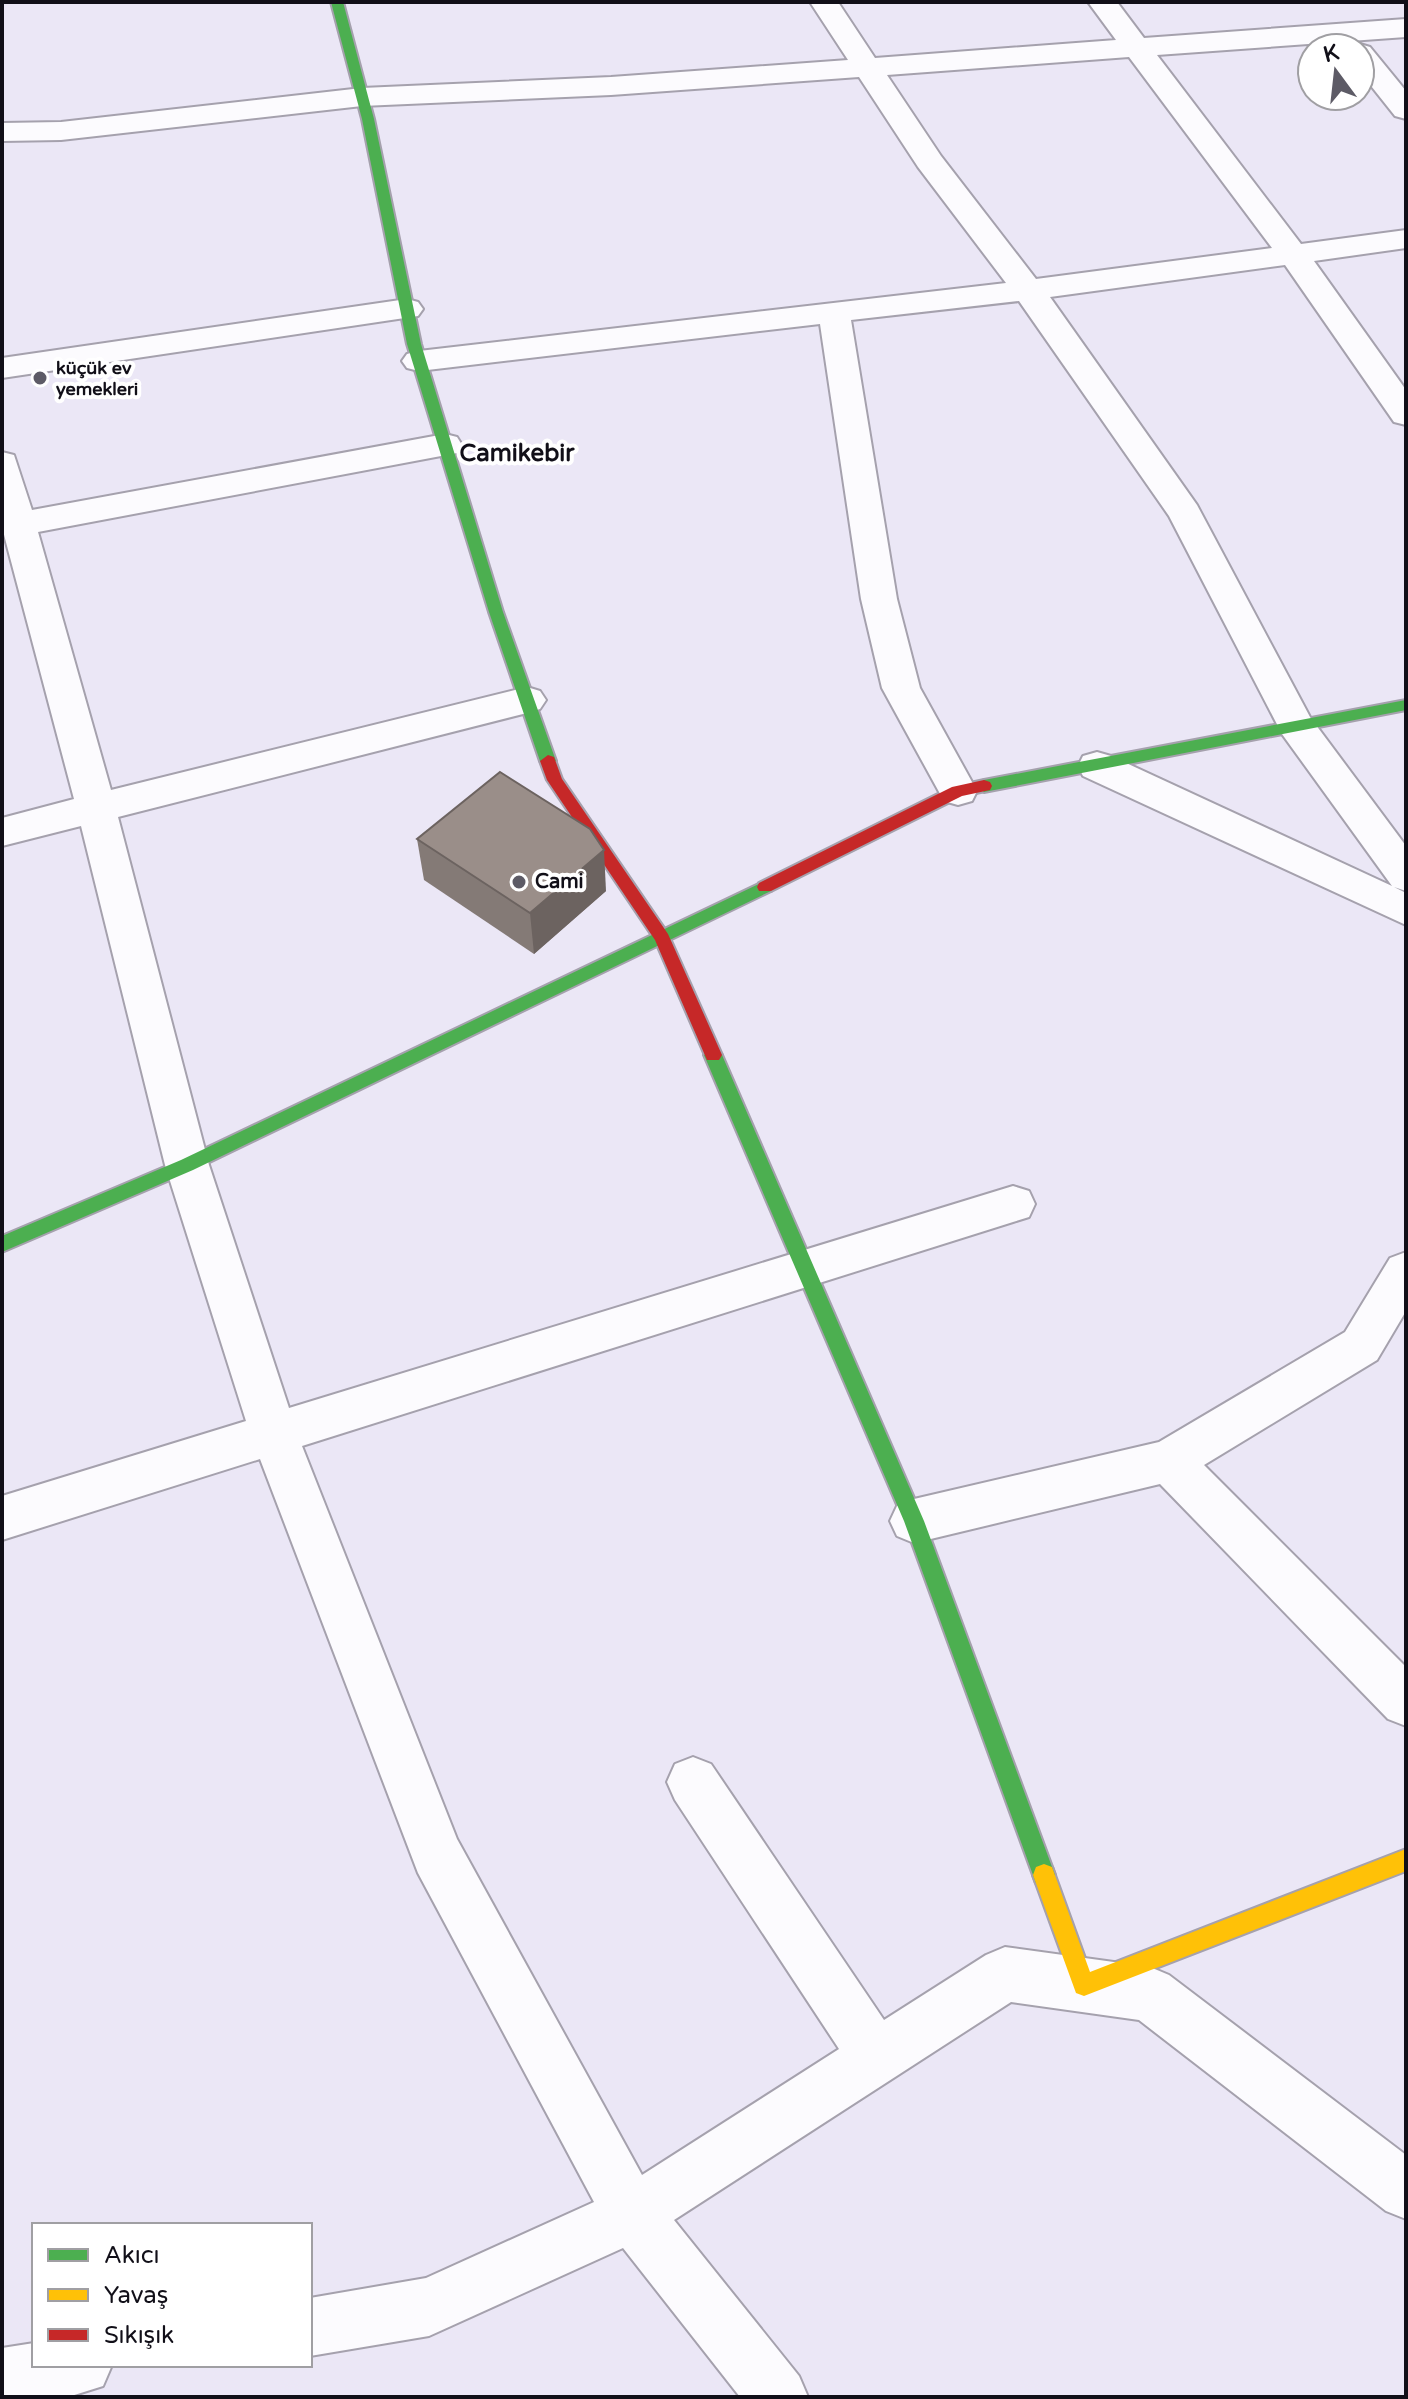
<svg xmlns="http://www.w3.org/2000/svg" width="1408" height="2399" viewBox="0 0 1408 2399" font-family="'Varela Round',sans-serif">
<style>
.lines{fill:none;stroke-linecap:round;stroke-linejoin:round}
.street-casing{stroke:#a5a1ad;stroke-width:4}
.fast-casing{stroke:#a5a1ad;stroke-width:4}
.slow-casing{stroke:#a5a1ad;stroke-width:4}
.jam-casing{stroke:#a5a1ad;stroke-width:4}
.street{fill:#fcfbfe;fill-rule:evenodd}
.fast{fill:#4caf50;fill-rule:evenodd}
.slow{fill:#ffc107;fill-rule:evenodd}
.jam{fill:#c62828;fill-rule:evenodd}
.wall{fill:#847a76}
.shaded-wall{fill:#6c6360}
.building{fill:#9a8e89;stroke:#6c6360;stroke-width:2}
.poi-dot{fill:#5d5b66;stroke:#fff;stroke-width:3}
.labels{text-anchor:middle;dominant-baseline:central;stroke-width:8;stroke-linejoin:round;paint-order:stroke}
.far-poi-label{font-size:18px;font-weight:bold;fill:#110f18;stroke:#fff;text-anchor:start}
.poi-label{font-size:20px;font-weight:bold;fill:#110f18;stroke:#fff;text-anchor:start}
.far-district-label{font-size:24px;font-weight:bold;fill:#110f18;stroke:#fff}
</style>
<rect width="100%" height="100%" fill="#ebe7f6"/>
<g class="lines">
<g class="street-casing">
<g id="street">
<path d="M810,2H838L875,58L1116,40L1088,2H1117L1144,38L1406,19V37L1157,55L1301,244L1406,230V248L1314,261L1406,390V425L1394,422L1285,265L1050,297L1197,505L1310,717L1406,846V891L1394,887L1406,893V925L1083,776L1078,766L1083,756L1097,752L1111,756L1392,886L1282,734L1169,516L1019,301L851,320L897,599L920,688L977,791L972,801L958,805L944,801L882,688L861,599L820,324L419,371L407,368L402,361L407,354L419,351L1006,283L918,167L859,77L611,95L362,106L61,140L2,141V123L61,122L362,88L611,77L848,60ZM1129,57L1272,248L1036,279L941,156L887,75Z"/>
<polygon points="1360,44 1370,47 1406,91 1406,119 1395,116 1360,72 1360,48 1349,48"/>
<polygon points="407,299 418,302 423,309 418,316 2,378 2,358"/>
<polygon points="445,434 457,437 462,445 457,453 38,532 111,790 527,687 540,691 546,700 540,709 527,713 118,817 209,1165 289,1408 1013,1186 1029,1191 1035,1204 1029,1217 1013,1222 302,1446 457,1839 642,2175 839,2049 675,1800 667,1782 675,1764 693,1757 711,1764 884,2020 986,1955 1005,1947 1150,1967 1169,1975 1406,2155 1406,2219 1386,2211 1139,2020 1011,2002 674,2220 799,2376 808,2397 740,2397 623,2248 429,2336 310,2356 310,2298 426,2278 594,2202 418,1873 260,1459 2,1540 2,1496 246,1421 165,1165 81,826 2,846 2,818 74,799 2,527 2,452 14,455 32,510"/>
<polygon points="1406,1252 1406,1311 1377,1360 1204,1465 1406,1667 1406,1726 1388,1719 1160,1484 914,1543 897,1536 890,1521 897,1506 914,1499 1159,1442 1345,1332 1390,1258"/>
<polygon points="34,2343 34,2365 112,2365 103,2386 68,2397 2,2397 2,2348"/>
</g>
</g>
<g class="fast-casing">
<g id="fast">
<polygon points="331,2 343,2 374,119 421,344 503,612 556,761 548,767 540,761 489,612 407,344 362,119"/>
<polygon points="1406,700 1406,710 984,792 976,786 984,780"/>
<polygon points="765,881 773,887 771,891 193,1170 2,1252 2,1236 181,1160"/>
<polygon points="713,1048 722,1055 924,1521 1055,1875 1052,1883 1044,1886 1036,1883 1033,1875 904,1521 704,1055"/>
</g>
</g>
<g class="slow-casing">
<polygon id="slow" points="1406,1849 1406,1871 1084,1996 1076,1993 1033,1875 1036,1867 1044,1864 1052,1867 1090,1972"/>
</g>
<g class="jam-casing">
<g id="jam">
<polygon points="548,755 554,757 562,779 668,934 722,1055 719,1060 707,1060 655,940 547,780 540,761"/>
<polygon points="984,780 990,782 992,786 990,790 962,796 771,891 759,891 757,887 759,883 952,787"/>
</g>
</g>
<use href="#street" class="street"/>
<use href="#fast" class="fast"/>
<use href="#slow" class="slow"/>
<use href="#jam" class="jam"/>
</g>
<polygon class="wall" points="417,839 606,891 534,954 424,880"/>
<polygon class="shaded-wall" points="604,850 606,891 534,954 530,913"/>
<polygon class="building" points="500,772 590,829 604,850 530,913 417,839"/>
<g class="poi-dot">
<circle cx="40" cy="378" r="8"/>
<circle cx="519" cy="882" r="8"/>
</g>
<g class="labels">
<g class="far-poi-label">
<text x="56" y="368">küçük ev<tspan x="56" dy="21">yemekleri</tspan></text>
</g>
<g class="poi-label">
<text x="535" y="882">Cami</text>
</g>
<g class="far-district-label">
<text x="517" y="453">Camikebir</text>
</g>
</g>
<rect width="1408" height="2399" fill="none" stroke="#110f18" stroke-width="8"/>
<rect x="32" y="2223" width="280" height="144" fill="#ffffff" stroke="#a09fa3" stroke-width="2"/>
<rect x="48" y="2249" width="40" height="12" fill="#4caf50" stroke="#a09fa3" stroke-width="2"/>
<text x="104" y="2263" font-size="24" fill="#110f18">Akıcı</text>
<rect x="48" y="2289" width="40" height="12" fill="#ffc107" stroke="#a09fa3" stroke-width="2"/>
<text x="104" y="2303" font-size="24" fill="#110f18">Yavaş</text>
<rect x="48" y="2329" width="40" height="12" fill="#c62828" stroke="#a09fa3" stroke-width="2"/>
<text x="104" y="2343" font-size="24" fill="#110f18">Sıkışık</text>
<g transform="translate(1336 72) rotate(345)"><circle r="38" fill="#ffffff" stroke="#a09fa3" stroke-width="2"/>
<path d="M0-6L14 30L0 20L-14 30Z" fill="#5d5b66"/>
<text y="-12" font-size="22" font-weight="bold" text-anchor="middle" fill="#110f18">K</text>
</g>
</svg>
